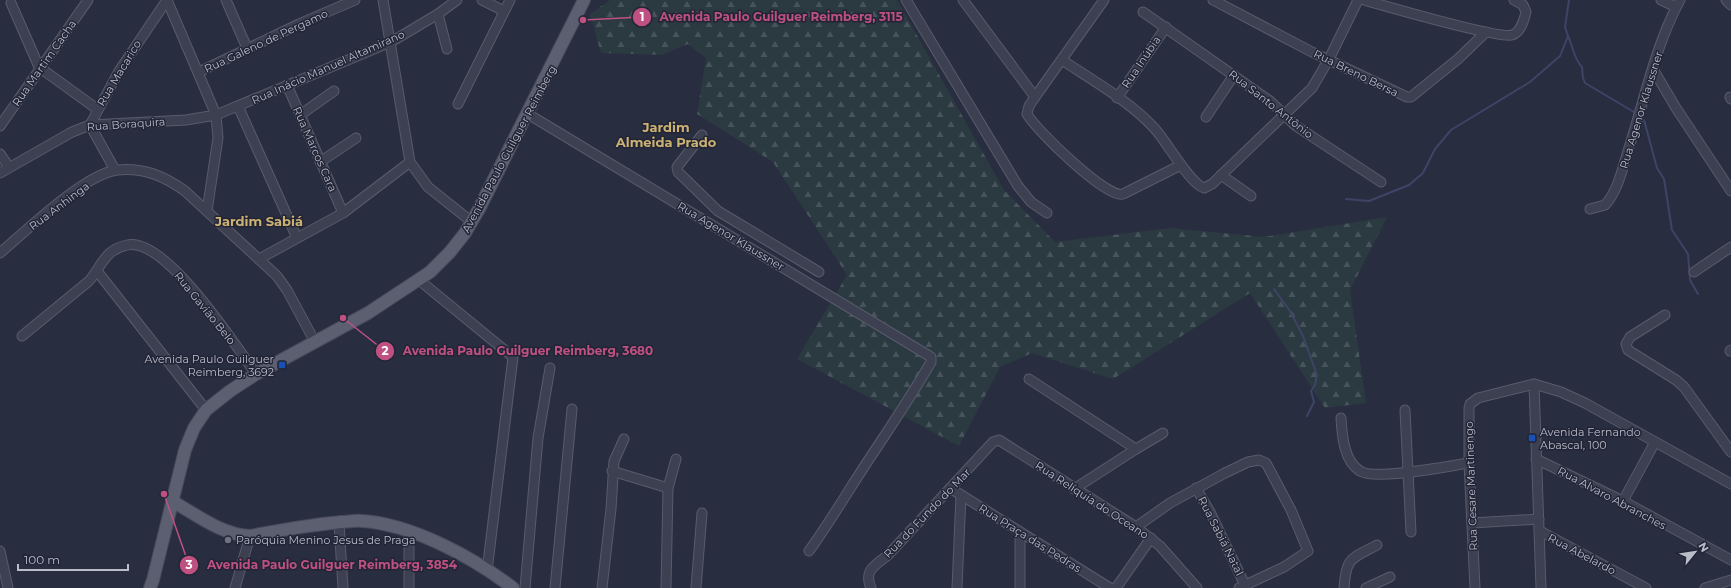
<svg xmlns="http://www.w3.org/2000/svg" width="1731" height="588" viewBox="0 0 1731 588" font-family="Montserrat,sans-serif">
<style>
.forest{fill:url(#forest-firs)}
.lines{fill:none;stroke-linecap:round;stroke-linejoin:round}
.stream{stroke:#3f4466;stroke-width:2}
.minor-casing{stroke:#585b6b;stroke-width:11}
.major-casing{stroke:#47495a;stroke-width:14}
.minor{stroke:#3d4050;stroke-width:9}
.major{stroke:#5c5f70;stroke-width:12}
.transit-dot{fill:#1a4fb4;stroke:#222536;stroke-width:1.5}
.worship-dot{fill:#6b7280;stroke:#222536;stroke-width:1.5}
.labels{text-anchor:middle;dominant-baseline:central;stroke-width:3;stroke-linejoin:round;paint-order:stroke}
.street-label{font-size:11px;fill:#babcca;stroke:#222536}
.poi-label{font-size:11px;fill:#babcca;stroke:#222536;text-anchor:start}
.quarter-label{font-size:13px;font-weight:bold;fill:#cdb373;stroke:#222536}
.leader{fill:none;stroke:#bf5182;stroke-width:1.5}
.callout-dot{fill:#bf5182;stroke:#222536;stroke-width:1.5}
.mark-label{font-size:12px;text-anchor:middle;font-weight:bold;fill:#fff}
.callout-label{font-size:12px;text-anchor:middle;font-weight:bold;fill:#bf5182;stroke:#222536;stroke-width:3;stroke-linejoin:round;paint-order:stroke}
</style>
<defs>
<pattern id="forest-firs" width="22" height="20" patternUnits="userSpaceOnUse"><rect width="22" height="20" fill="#2b3941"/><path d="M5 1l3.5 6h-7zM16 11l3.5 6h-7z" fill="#48545b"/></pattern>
</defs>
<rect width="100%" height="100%" fill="#292d40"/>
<polygon class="forest" points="610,0 897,0 1004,190 1055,242 1170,228 1264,237 1387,217 1350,290 1366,403 1325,408 1250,293 1113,379 1032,353 1000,367 959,446 797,359 847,275 773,162 697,114 706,58 688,44 662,55 601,53 590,14"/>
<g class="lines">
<g class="stream">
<path d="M1568,36C1573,47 1574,59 1582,67L1583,78L1585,83L1634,112"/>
<polyline points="1644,120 1657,168 1664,179 1672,230 1688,254 1690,280 1698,294"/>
<polyline points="1346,199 1369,201 1409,185 1423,173 1435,149 1451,130 1530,82 1560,56 1568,36 1565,27 1569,0"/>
<polyline points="1274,289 1290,311 1303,336 1317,375 1315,385 1311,391 1314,402 1307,416"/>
</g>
<g class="minor-casing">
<g id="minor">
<polyline points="167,0 216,115 218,138 207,211"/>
<polyline points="226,0 247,48"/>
<polyline points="383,0 410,162 428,187 472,222"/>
<polyline points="482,0 504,11"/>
<polyline points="906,0 1018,186 1031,202 1047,213"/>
<polyline points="963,0 1035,97"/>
<path d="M1104,0L1035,97L1029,106L1027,114C1035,129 1108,200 1123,194L1181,165"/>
<polyline points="1213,0 1312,52 1407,97 1411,97 1458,59 1486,32"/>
<path d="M1364,0C1385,6 1499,39 1512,35C1521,32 1524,20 1526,12L1523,5L1514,0"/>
<polyline points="1661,0 1676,7"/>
<polyline points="1726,0 1731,5"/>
<polyline points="11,3 39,67 97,109"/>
<polyline points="1143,12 1270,101 1296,126 1381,182"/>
<polyline points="438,14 447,49"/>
<path d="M1062,60C1092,80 1131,102 1155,129C1167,142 1190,184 1204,188L1212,184L1312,88L1329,59L1358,0"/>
<polyline points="1653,69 1676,108 1731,191"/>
<polyline points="199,72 299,24 355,0"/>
<polyline points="287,85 343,213"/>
<polyline points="1730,97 1731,99"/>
<polyline points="1117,98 1166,27"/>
<polyline points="458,104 510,0"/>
<polyline points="238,106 297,238"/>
<path d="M528,114L931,357V362C907,404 879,443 853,484C839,506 825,529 809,551"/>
<polyline points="300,115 334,91"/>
<polyline points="1206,117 1234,75"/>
<polyline points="0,126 88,0"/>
<polyline points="702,135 677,167 678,172 718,211 819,272"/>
<polyline points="0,154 9,167"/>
<polyline points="320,162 356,138"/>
<polyline points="115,170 90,125 119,71 167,0"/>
<polyline points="0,173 72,132 90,125 186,120 216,115 391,42 438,14 457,0"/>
<polyline points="1221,175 1251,196"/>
<path d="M1590,209L1605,205C1617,192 1622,171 1627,154C1644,103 1654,48 1680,0"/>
<path d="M0,253C26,231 83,175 117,170C143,167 164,176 185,191L277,276L287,290L315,342"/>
<polyline points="259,259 343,213 410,162"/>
<polyline points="97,271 206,410"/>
<polyline points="1694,272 1731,247"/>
<polyline points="419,280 513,357 487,571"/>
<polyline points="1665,315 1630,337 1626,344 1628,350 1676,380 1684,387 1731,452"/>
<path d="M22,336L89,281C102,266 104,250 127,245C165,236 236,346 256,374"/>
<polyline points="1730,351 1731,350"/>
<polyline points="1029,379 1136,449 1074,489"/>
<polyline points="1534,384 1541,588"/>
<polyline points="1405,410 1411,532"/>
<path d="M1341,418C1342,436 1344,461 1360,471C1375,481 1448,466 1469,463"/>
<polyline points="1136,449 1163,433"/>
<polyline points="1536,459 1623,501 1731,560"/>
<polyline points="612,471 668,488"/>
<polyline points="950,488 1110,588"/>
<polyline points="1196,488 1210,512 1245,585"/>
<polyline points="1623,501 1655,442"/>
<polyline points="339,523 343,588"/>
<polyline points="1472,523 1539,519"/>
<polyline points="1136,527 1170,503 1225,473 1248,462 1259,460 1266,463 1291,510 1308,551 1284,567 1239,588"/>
<polyline points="1540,531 1646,588"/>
<polyline points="0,551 8,588"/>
<polyline points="235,588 250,536"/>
<polyline points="409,588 409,532"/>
<polyline points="525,588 538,438 550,368"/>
<polyline points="555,588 572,409"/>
<polyline points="602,588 611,509 614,461 624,439"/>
<polyline points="666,588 668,488 676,459"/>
<polyline points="696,588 702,513"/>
<path d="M871,588C863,570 876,565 888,555L993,442L999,440L1136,527L1160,546L1197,588"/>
<polyline points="957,588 961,495"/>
<polyline points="1020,588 1020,534"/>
<polyline points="1116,588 1151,538"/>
<path d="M1344,588C1346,557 1351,559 1377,545"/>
<polyline points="1366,588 1390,577"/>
<polyline points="1475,588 1469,463 1469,408 1470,404 1478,398 1534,384 1561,392 1585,403 1731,484"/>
<polyline points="1705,588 1731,580"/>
</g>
</g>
<g class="major-casing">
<g id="major">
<path d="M172,501C197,515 222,535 250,536C281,530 310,525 341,522C348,522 355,520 362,521C412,524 474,558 513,588"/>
<polyline points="150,588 153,580 185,450 194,428 206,410 230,391 256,374 368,313 430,272 450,252 465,233 479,209 584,0"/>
</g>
</g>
<use href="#minor" class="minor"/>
<use href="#major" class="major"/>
</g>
<g class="transit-dot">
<rect x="278" y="361" width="8" height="8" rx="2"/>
<rect x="1528" y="434" width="8" height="8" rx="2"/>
</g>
<circle class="worship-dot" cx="228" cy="540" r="4"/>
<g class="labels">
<g class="street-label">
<text transform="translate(266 41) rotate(-25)">Rua Galeno de Pergamo</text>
<text transform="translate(1141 62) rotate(-56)">Rua Inúbia</text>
<text transform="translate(44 63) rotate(-55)">Rua Martim Cacha</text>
<text transform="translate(328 67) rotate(-24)">Rua Inácio Manuel Altamirano</text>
<text transform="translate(119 73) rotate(-59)">Rua Macarico</text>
<text transform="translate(1356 73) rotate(26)">Rua Breno Bersa</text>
<text transform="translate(1271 104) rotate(38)">Rua Santo Antônio</text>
<text transform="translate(1641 110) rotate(-73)">Rua Agenor Klaussner</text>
<text transform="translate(126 124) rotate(-4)">Rua Boraquira</text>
<text transform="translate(315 149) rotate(66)">Rua Marcos Cara</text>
<text transform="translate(509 149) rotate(-62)">Avenida Paulo Guilguer Reimberg</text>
<text transform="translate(59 206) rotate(-37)">Rua Anhinga</text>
<text transform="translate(731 236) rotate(31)">Rua Agenor Klaussner</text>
<text transform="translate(205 308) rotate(51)">Rua Gavião Belo</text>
<text transform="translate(1471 486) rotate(-92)">Rua Cesare Martinengo</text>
<text transform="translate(1612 498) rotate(28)">Rua Alvaro Abranches</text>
<text transform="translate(1092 500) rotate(33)">Rua Relíquia do Oceano</text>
<text transform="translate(927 513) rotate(-46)">Rua do Fundo do Mar</text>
<text transform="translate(1221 536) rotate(63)">Rua Sabiá Natal</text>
<text transform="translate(1030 538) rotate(32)">Rua Praça das Pedras</text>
<text transform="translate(1582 554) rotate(28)">Rua Abelardo</text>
</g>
<g class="poi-label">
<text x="274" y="359" text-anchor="end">Avenida Paulo Guilguer<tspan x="274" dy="13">Reimberg, 3692</tspan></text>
<text x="1540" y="432">Avenida Fernando<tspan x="1540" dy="13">Abascal, 100</tspan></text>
<text x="236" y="540">Paróquia Menino Jesus de Praga</text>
</g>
<g class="quarter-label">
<text x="666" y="127">Jardim<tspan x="666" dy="15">Almeida Prado</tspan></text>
<text x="259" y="221">Jardim Sabiá</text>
</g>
</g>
<path class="leader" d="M583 20L642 17M343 318L385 351M164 494L189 565"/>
<g class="callout-dot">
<circle cx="583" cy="20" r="4"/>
<circle cx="343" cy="318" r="4"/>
<circle cx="164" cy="494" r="4"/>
<circle cx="642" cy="17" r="10"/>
<circle cx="385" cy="351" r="10"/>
<circle cx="189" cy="565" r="10"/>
</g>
<g class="mark-label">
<text x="642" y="21">1</text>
<text x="385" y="355">2</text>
<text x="189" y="569">3</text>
</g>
<g class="callout-label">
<text x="781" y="21">Avenida Paulo Guilguer Reimberg, 3115</text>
<text x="528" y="355">Avenida Paulo Guilguer Reimberg, 3680</text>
<text x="332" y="569">Avenida Paulo Guilguer Reimberg, 3854</text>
</g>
<g transform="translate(1695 552) rotate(60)" stroke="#222536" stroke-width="3" paint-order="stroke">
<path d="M0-3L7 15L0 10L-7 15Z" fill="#babcca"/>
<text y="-6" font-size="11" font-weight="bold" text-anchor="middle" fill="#babcca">N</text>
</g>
<path d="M18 564v6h110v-6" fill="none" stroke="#babcca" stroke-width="2"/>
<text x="24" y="564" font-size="12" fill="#babcca" stroke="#222536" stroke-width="3" paint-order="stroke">100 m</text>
</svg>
